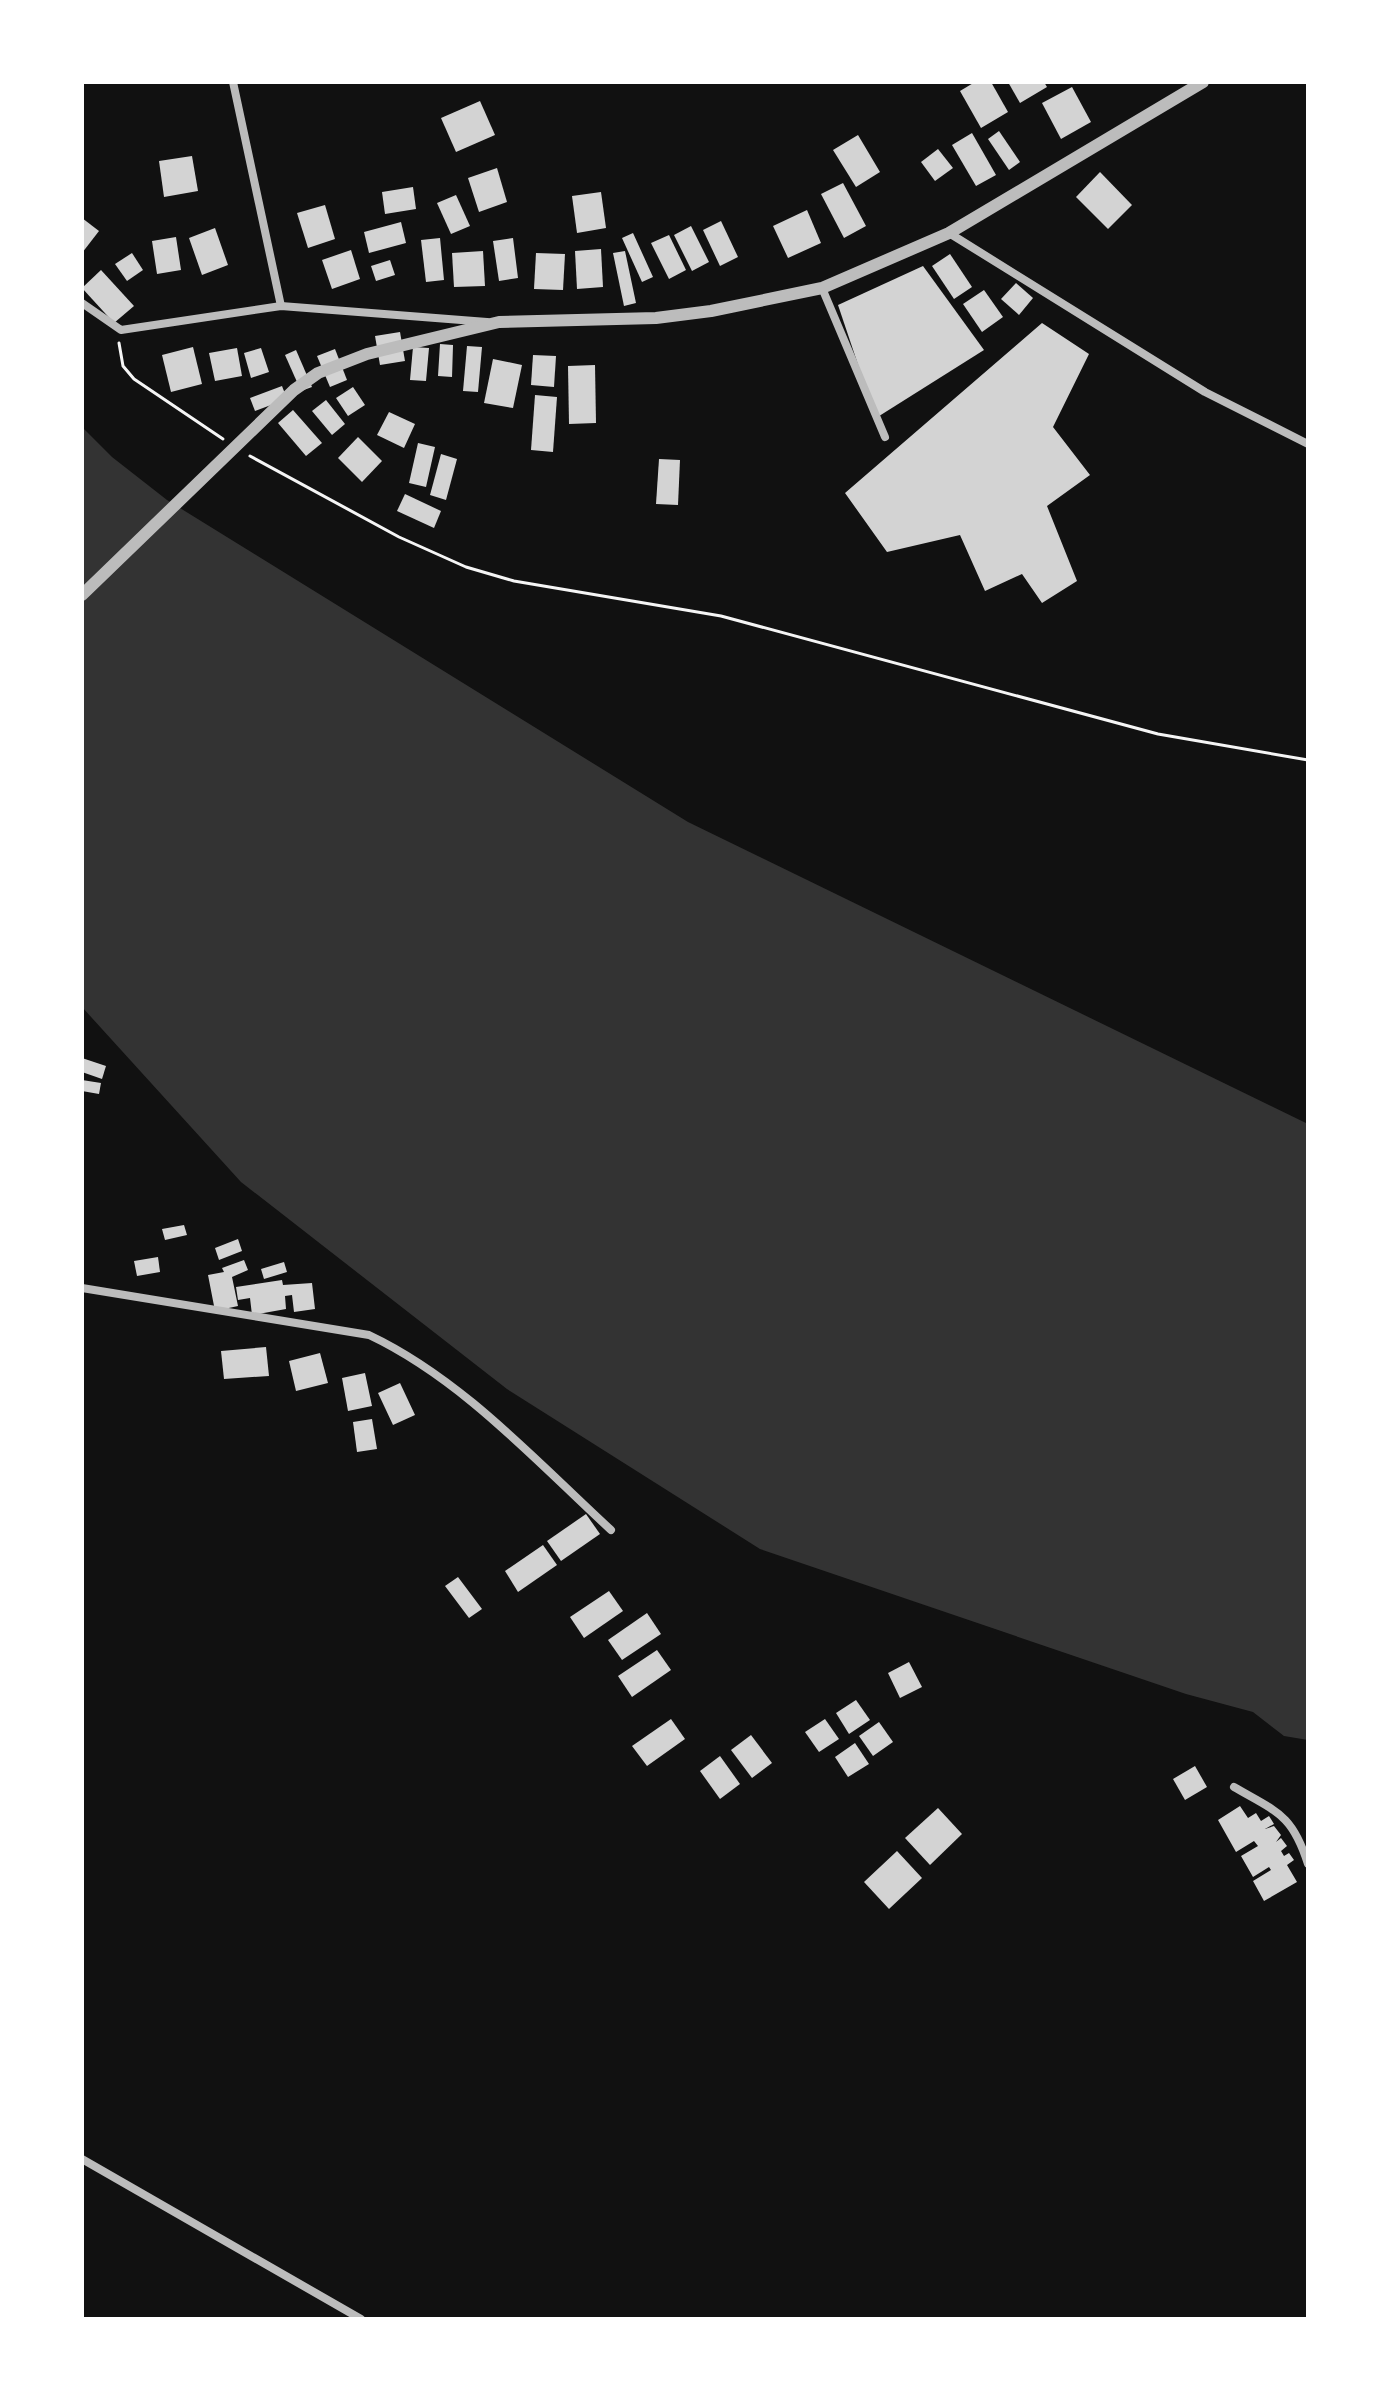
<svg xmlns="http://www.w3.org/2000/svg" width="1390" height="2401" viewBox="0 0 1390 2401" font-family="'Sofia Sans Condensed',sans-serif">
<style>
.water{fill:#333}
.building{fill:#d3d3d3}
.lines{fill:none;stroke-linecap:round;stroke-linejoin:round}
.path{stroke:#f5f5f5;stroke-width:3}
.minor{stroke:#bcbcbc;stroke-width:8}
.tertiary{stroke:#bcbcbc;stroke-width:12}
</style>
<rect width="100%" height="100%" fill="#111"/>
<polygon class="water" points="82,427 112,457 167,500 688,822 1308,1124 1308,1740 1284,1736 1253,1712 1186,1694 760,1549 507,1389 241,1182 82,1007"/>
<g class="building">
<polygon points="975,82 991,82 1008,112 981,128 960,91"/>
<polygon points="1008,82 1044,82 1047,87 1020,103"/>
<polygon points="1072,87 1091,122 1061,139 1042,103"/>
<polygon points="480,101 495,135 456,152 441,118"/>
<polygon points="999,131 1020,162 1009,170 988,139"/>
<polygon points="972,133 996,175 976,186 952,145"/>
<polygon points="858,135 880,172 856,187 833,150"/>
<polygon points="938,149 953,168 935,181 921,162"/>
<polygon points="192,156 198,191 164,197 159,161"/>
<polygon points="497,168 507,202 479,212 468,178"/>
<polygon points="1100,172 1132,205 1108,229 1076,197"/>
<polygon points="843,183 866,226 844,238 821,194"/>
<polygon points="413,187 416,209 385,214 382,192"/>
<polygon points="601,192 606,228 577,233 572,196"/>
<polygon points="456,195 470,226 451,234 437,203"/>
<polygon points="325,205 335,239 308,248 297,213"/>
<polygon points="807,210 821,243 788,258 773,226"/>
<polygon points="82,218 99,231 82,253"/>
<polygon points="721,221 738,257 720,266 703,230"/>
<polygon points="401,222 406,243 369,253 364,232"/>
<polygon points="691,226 709,262 692,271 674,235"/>
<polygon points="215,228 228,265 202,275 189,238"/>
<polygon points="633,233 653,277 642,282 622,238"/>
<polygon points="669,235 686,270 669,279 651,243"/>
<polygon points="176,237 181,270 157,274 152,241"/>
<polygon points="440,238 444,280 426,282 421,240"/>
<polygon points="513,238 518,278 499,281 493,241"/>
<polygon points="601,249 603,287 577,289 575,251"/>
<polygon points="351,250 360,279 332,289 322,260"/>
<polygon points="483,251 485,286 454,287 452,253"/>
<polygon points="625,251 636,303 624,306 613,253"/>
<polygon points="132,253 143,270 127,281 115,264"/>
<polygon points="536,253 565,254 563,290 534,289"/>
<polygon points="950,254 972,287 954,299 932,266"/>
<polygon points="390,260 395,275 376,281 371,266"/>
<polygon points="923,266 984,350 876,418 838,305"/>
<polygon points="101,270 134,306 114,323 82,288"/>
<polygon points="1016,283 1033,298 1019,315 1001,299"/>
<polygon points="984,290 1003,317 982,332 963,304"/>
<polygon points="1042,323 1089,354 1053,427 1090,475 1047,506 1077,581 1042,603 1022,574 985,591 960,535 887,552 845,493"/>
<polygon points="400,332 405,361 380,365 375,336"/>
<polygon points="440,344 453,345 452,377 438,376"/>
<polygon points="467,346 482,347 478,392 463,391"/>
<polygon points="193,347 202,384 171,392 162,355"/>
<polygon points="413,347 429,348 426,381 410,380"/>
<polygon points="237,348 242,376 215,381 209,353"/>
<polygon points="261,348 269,372 251,378 244,353"/>
<polygon points="335,349 347,380 330,387 317,356"/>
<polygon points="296,350 312,387 301,391 285,355"/>
<polygon points="533,355 556,356 554,387 531,385"/>
<polygon points="493,359 522,365 513,408 484,403"/>
<polygon points="595,365 596,423 569,424 568,366"/>
<polygon points="282,386 287,399 255,411 250,398"/>
<polygon points="353,387 365,405 348,416 336,398"/>
<polygon points="535,395 557,397 553,452 531,450"/>
<polygon points="326,400 345,424 332,435 312,411"/>
<polygon points="293,410 322,443 306,456 278,423"/>
<polygon points="389,412 415,424 404,448 377,435"/>
<polygon points="358,437 382,461 362,482 338,458"/>
<polygon points="418,443 435,447 426,487 409,483"/>
<polygon points="441,454 457,459 446,500 430,495"/>
<polygon points="659,459 680,460 678,505 656,504"/>
<polygon points="405,494 441,511 434,528 397,511"/>
<polygon points="82,1058 106,1066 102,1079 82,1072"/>
<polygon points="82,1080 101,1083 99,1094 82,1091"/>
<polygon points="184,1225 187,1235 165,1240 162,1229"/>
<polygon points="238,1239 242,1251 219,1260 215,1248"/>
<polygon points="158,1257 160,1272 137,1276 134,1261"/>
<polygon points="244,1260 248,1270 232,1277 238,1306 215,1311 208,1275 224,1272 222,1268"/>
<polygon points="284,1262 287,1272 264,1279 261,1269"/>
<polygon points="282,1280 283,1285 312,1283 315,1309 294,1312 292,1295 285,1296 286,1309 252,1315 250,1298 238,1300 236,1287"/>
<polygon points="266,1347 269,1376 224,1379 221,1351"/>
<polygon points="320,1353 328,1383 296,1391 289,1361"/>
<polygon points="365,1373 372,1406 348,1411 342,1378"/>
<polygon points="400,1383 415,1415 393,1425 378,1393"/>
<polygon points="372,1419 377,1449 357,1452 353,1422"/>
<polygon points="586,1514 600,1534 561,1561 547,1541"/>
<polygon points="543,1545 557,1565 518,1592 505,1571"/>
<polygon points="458,1577 482,1609 469,1618 445,1586"/>
<polygon points="609,1591 623,1611 584,1638 570,1617"/>
<polygon points="647,1613 661,1634 622,1660 608,1640"/>
<polygon points="657,1650 671,1670 632,1697 618,1676"/>
<polygon points="909,1662 922,1687 900,1698 888,1673"/>
<polygon points="856,1700 870,1720 849,1734 836,1713"/>
<polygon points="671,1719 685,1739 647,1766 632,1746"/>
<polygon points="825,1719 839,1739 819,1752 805,1732"/>
<polygon points="879,1722 893,1742 873,1756 859,1736"/>
<polygon points="751,1735 772,1763 752,1778 731,1750"/>
<polygon points="855,1743 869,1764 848,1777 835,1757"/>
<polygon points="720,1756 740,1784 720,1799 700,1771"/>
<polygon points="1195,1766 1207,1787 1185,1800 1173,1779"/>
<polygon points="1240,1806 1248,1818 1256,1813 1261,1821 1269,1816 1274,1824 1265,1829 1274,1826 1281,1835 1276,1842 1281,1838 1287,1846 1281,1851 1284,1856 1289,1853 1294,1860 1287,1865 1297,1882 1264,1901 1253,1881 1271,1870 1269,1867 1253,1877 1241,1856 1258,1846 1254,1841 1236,1852 1218,1820"/>
<polygon points="938,1808 962,1834 930,1865 905,1838"/>
<polygon points="897,1851 922,1878 889,1909 864,1882"/>
</g>
<g class="lines">
<g class="path">
<polyline points="119,343 123,366 134,379 223,439"/>
<polyline points="250,456 399,537 466,567 514,581 721,616 1158,734 1308,760"/>
</g>
<g class="minor">
<polyline points="233,82 281,306"/>
<polyline points="949,233 1205,392 1308,444"/>
<polyline points="822,288 885,437"/>
<polyline points="82,303 121,330 281,306 487,322"/>
<path d="M82,1288L369,1335C462,1379 536,1461 611,1530"/>
<path d="M1234,1787C1277,1812 1292,1814 1308,1864"/>
<polyline points="82,2159 361,2319"/>
</g>
<polyline class="tertiary" points="82,595 294,390 318,373 367,354 499,322 656,318 711,311 822,288 949,233 1203,82"/>
</g>
<rect width="1390" height="2401" fill="none" stroke="#ffffff" stroke-width="168"/>
</svg>
